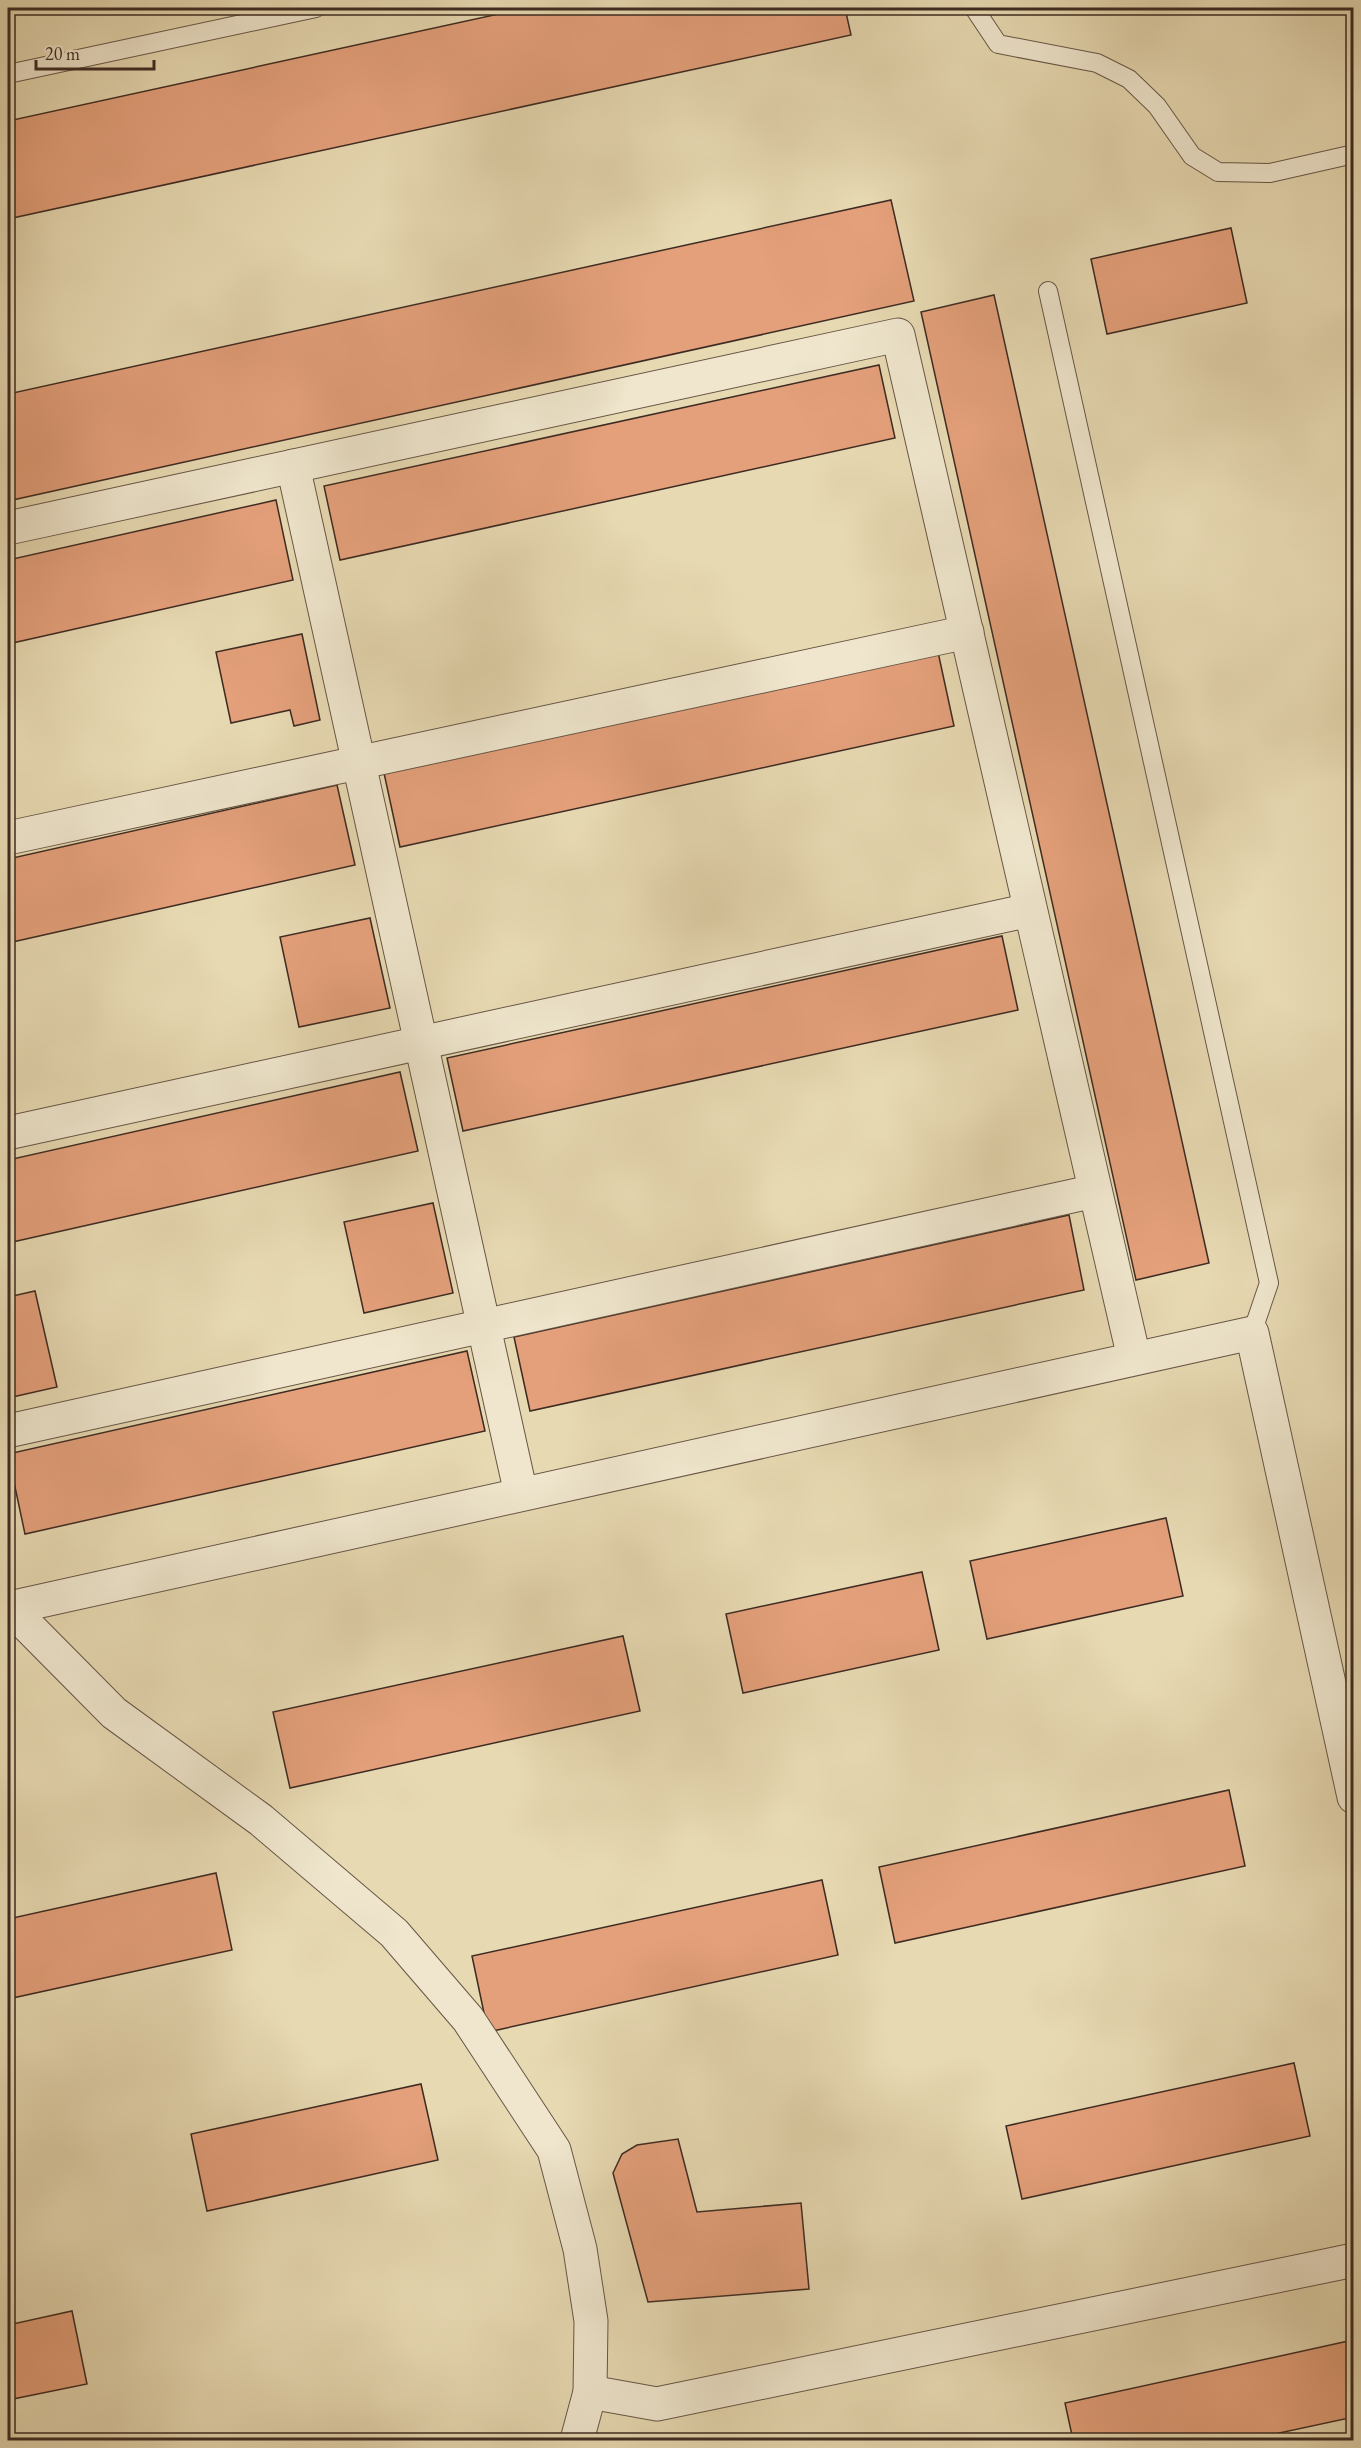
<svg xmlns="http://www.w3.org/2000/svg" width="1361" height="2448" viewBox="0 0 1361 2448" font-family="'EB Garamond',serif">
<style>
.building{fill:#e4a07b;stroke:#3d2b22;stroke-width:1.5}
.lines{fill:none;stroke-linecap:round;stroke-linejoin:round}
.service-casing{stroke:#685646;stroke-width:20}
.minor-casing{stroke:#685646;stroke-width:35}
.service{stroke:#efe6cd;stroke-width:18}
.minor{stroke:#efe6cd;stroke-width:33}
</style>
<rect width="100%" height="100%" fill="#e7d9b2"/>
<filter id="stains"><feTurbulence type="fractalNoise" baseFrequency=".00333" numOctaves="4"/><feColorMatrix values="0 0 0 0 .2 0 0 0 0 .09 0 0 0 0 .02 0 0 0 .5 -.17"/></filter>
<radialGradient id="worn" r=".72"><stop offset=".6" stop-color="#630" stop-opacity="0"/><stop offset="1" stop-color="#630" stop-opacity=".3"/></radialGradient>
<g class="building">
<polygon points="526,8 845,8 851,35 8,219 8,121"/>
<polygon points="891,200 914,301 8,501 8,394"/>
<polygon points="1231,228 1247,303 1107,334 1091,259"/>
<polygon points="994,295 1209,1263 1136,1280 921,312"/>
<polygon points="879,365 895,438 340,560 324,486"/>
<polygon points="276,500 293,580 8,644 8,560"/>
<polygon points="302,634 320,720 294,726 290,710 231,723 216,652"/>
<polygon points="938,652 954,726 400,847 384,773"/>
<polygon points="337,785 355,865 8,943 8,859"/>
<polygon points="370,918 390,1008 299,1027 280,937"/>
<polygon points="1002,936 1018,1010 463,1131 447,1058"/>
<polygon points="400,1072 418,1151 8,1243 8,1160"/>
<polygon points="433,1203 453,1293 364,1313 344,1222"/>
<polygon points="1069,1215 1084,1290 530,1411 514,1337"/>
<polygon points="35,1291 57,1387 8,1398 8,1297"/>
<polygon points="467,1351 485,1431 25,1534 8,1454"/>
<polygon points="1166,1518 1183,1596 987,1639 970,1561"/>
<polygon points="922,1572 939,1650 743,1693 726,1614"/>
<polygon points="623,1636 640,1711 290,1788 273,1712"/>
<polygon points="1229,1790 1245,1866 895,1943 879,1867"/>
<polygon points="216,1873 232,1950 8,1999 8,1919"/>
<polygon points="822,1880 838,1955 488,2032 472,1956"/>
<polygon points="1294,2063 1310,2136 1022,2199 1006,2126"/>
<polygon points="421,2084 438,2160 207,2211 191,2134"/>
<polygon points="678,2139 697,2212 801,2203 809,2289 648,2302 613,2173 622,2154 637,2145"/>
<polygon points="72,2311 87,2384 8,2400 8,2325"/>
<polygon points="1353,2340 1354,2417 1247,2440 1073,2440 1065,2403"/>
</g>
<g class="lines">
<g class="service-casing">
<g id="service">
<polyline points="974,8 998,44 1097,63 1129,79 1157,106 1192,156 1218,172 1270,173 1354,154"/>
<polyline points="8,74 316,8"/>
<polyline points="1048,291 1269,1283 1252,1333"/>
</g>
</g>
<g class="minor-casing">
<g id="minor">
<polyline points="293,466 521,1494"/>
<polyline points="8,528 898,335 1134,1358"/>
<polyline points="8,838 967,632"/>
<polyline points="8,1133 1030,910"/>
<polyline points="8,1431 1095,1191"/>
<polyline points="8,1606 114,1713 261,1820 394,1933 468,2019 554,2150 580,2249 591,2321 590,2392 577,2440"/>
<polyline points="9,1608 1252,1333 1354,1797"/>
<polyline points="590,2392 657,2404 1354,2260"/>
</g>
</g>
<use href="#service" class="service"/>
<use href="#minor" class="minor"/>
</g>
<rect width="1361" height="2448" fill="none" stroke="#e7d9b2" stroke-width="30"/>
<rect x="9" y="9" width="1343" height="2430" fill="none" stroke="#3d2b22" stroke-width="3"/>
<rect x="15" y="15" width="1331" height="2418" fill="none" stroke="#3d2b22" stroke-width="1.5"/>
<path d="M36 60v9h118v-9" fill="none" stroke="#3d2b22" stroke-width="3"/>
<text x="45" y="60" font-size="18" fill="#3d2b22" stroke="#efe6cd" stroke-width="4.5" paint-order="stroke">20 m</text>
<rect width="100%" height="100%" filter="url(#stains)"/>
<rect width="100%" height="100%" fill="url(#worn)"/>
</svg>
